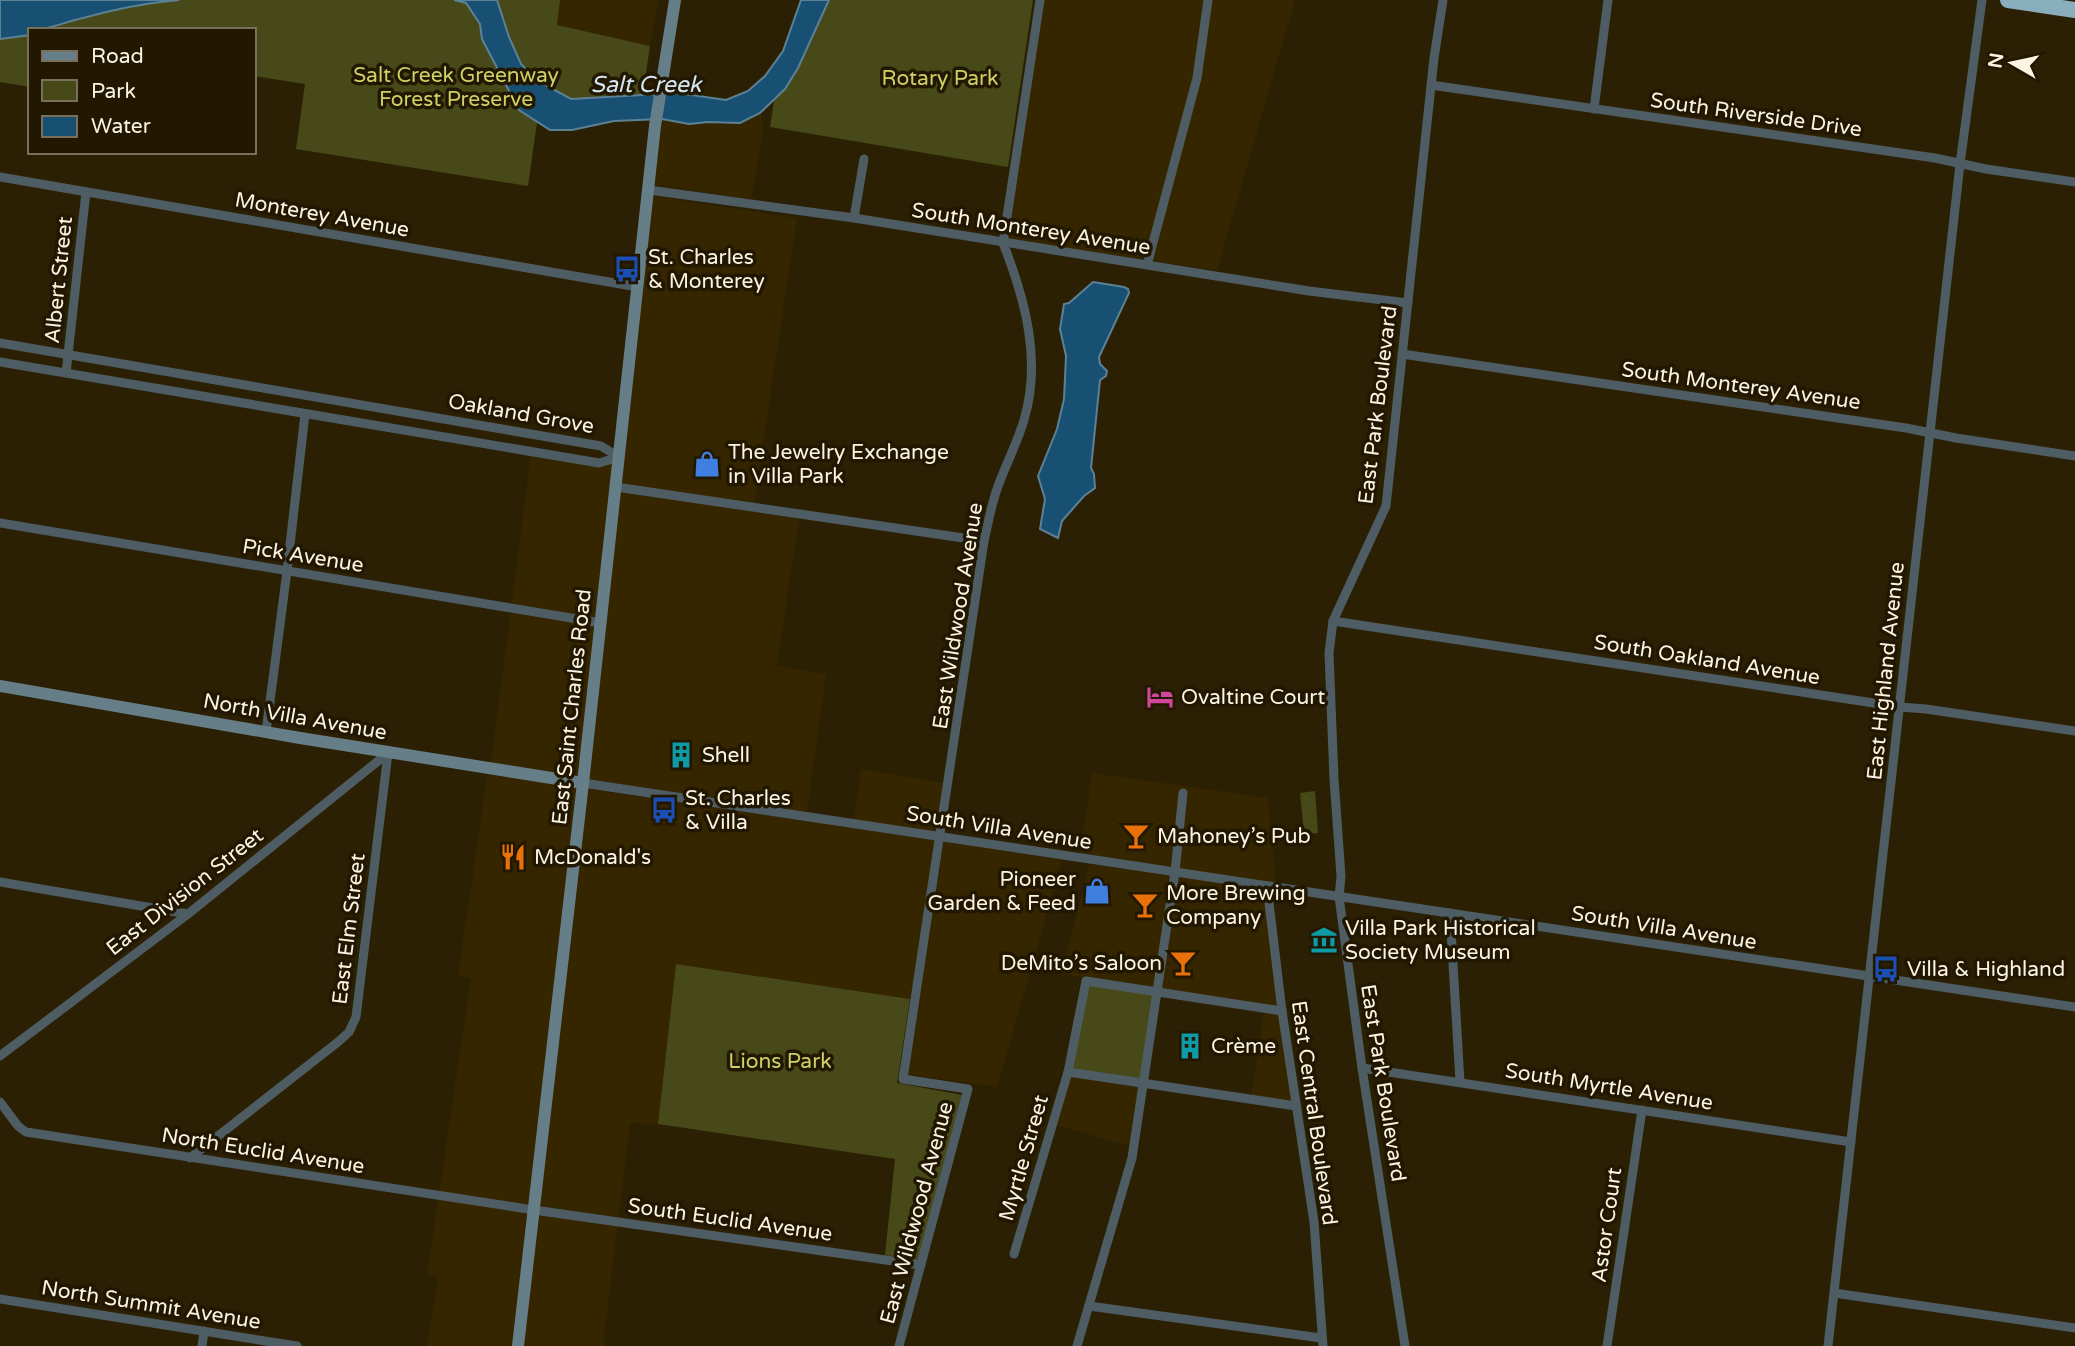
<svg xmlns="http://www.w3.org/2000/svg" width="2075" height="1346" viewBox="0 0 2075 1346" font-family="'Varela Round',sans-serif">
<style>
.built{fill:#352600}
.green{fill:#474919}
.water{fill:#185074;stroke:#5c8195;stroke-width:2}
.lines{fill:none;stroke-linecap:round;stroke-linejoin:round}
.street{stroke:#4e5d63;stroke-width:9}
.secondary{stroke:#667e88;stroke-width:12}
.highway{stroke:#89afbf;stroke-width:16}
.labels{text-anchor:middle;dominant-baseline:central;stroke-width:7;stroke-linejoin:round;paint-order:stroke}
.park-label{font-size:21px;fill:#ccd265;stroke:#221700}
.street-label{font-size:21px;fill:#fcf4e3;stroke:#221700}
.poi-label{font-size:21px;fill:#fcf4e3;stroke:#221700;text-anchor:start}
.water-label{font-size:23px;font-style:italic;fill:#d4e6f4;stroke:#221700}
</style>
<rect width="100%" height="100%" fill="#2c2004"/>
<g class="built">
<polygon points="560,0 658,0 650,46 557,25"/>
<polygon points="1044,0 1295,0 1217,270 1008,240"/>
<polygon points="760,113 764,126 751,199 654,185 662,119 689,124 708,122 740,123"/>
<polygon points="653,196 797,218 754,503 621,483"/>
<polygon points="532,448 614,461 580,778 491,764"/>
<polygon points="619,491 799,518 777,666 826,674 807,812 588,779"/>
<polygon points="861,769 945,783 937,833 854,819"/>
<polygon points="488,770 579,785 514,1346 427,1346 438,1277 427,1275 471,978 458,976"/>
<polygon points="1092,773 1268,798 1276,884 1080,854"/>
<polygon points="587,789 936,840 924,926 910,999 676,964 658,1124 630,1123 603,1346 522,1346"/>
<polygon points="944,841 1062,860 997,1087 908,1074"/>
<polygon points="1090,864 1264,889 1279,1008 1061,974"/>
<polygon points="1264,1011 1278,1013 1293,1103 1251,1097"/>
<polygon points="1070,1076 1143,1088 1134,1147 1055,1125"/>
</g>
<g class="green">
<path d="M0,0H560L557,25L650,46L639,120C630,120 621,120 612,121C583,125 564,138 537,122L528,186L296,149L305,84L254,76V30H30V87L0,82Z"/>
<polygon points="829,0 1033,0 1008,167 770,127 774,101 785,89 798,68"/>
<polygon points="1315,791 1318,833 1304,834 1300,793"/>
<polygon points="676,964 910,999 897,1083 962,1095 918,1260 885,1255 895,1159 658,1124"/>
<polygon points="1088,985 1154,995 1141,1080 1072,1070"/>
</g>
<g class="water">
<path d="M0,0H179C146,3 115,9 83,18C64,22 49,30 30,30V35L0,39Z"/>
<polygon points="454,0 497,0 509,37 521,64 538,81 571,99 678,93 726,100 748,91 765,76 783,51 801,0 829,0 798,68 785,89 760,113 740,123 708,122 689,124 662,119 614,121 572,130 550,130 519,110 482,39 480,24 466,3"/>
<polygon points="1093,282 1124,287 1128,289 1129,293 1099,357 1100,364 1107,371 1106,376 1100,380 1091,468 1094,474 1095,488 1084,496 1062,521 1058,538 1040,529 1045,499 1038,476 1057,429 1064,399 1066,356 1060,329 1064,304 1069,303"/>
</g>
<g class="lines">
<g class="street">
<polyline points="1431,85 1935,158 1986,169 2075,182"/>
<polyline points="1594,109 1608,0"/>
<polyline points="0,177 638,287"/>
<polyline points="649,190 854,218 1309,291 1408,303"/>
<polyline points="854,218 864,159"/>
<polyline points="1147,265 1197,78 1208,0"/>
<polyline points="0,343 601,446 619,457"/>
<polyline points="1402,354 1906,428 1956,438 2075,456"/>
<polyline points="0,362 599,463 619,457"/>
<polyline points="66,373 86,192"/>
<polyline points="616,487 984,541"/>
<polyline points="0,523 601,623"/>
<polyline points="1333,621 1900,707 1926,709 2075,731"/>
<polyline points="266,732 287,571 305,414"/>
<polyline points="583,783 2075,1007"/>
<polyline points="0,882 188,914"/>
<polyline points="1267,886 1282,1011 1314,1222 1323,1346"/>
<polyline points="1450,913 1460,1082"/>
<polyline points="0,1056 188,914 388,753"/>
<polyline points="1362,1068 1851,1142"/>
<polyline points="1068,1072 1296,1106"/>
<polyline points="0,1102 18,1126 26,1132 534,1210 921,1265"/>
<polyline points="190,1158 338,1042 349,1032 356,1017 388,753"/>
<polyline points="1014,1254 1068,1072 1086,981 1282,1011"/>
<polyline points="1834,1293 2075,1328"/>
<polyline points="0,1299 297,1346"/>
<polyline points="1089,1306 1321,1338"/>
<polyline points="202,1346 204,1331"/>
<path d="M899,1346L968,1089L903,1079L984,541C988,524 991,506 997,489C1005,466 1017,444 1024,420C1042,360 1025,299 1003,243L1040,0"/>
<polyline points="1077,1346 1132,1158 1175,872 1183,793"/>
<polyline points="1405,1346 1362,1068 1339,897 1341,876 1334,779 1329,653 1333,621 1386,506 1434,58 1443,0"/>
<polyline points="1607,1346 1642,1110"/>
<polyline points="1828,1346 1960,164 1982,0"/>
</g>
<g class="secondary">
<polyline points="0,686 300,738 583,783"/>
<polyline points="518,1346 583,783 655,126 675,0"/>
</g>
<polyline class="highway" points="2008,0 2075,10"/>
</g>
<defs>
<g id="bus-bare" transform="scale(2.1)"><path d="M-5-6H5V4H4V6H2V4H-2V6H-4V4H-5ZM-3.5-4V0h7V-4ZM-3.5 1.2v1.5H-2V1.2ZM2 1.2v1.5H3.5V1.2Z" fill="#1a4fb4" stroke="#221700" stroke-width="2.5" paint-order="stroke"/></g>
<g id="shop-bare" transform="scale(2.1)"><path d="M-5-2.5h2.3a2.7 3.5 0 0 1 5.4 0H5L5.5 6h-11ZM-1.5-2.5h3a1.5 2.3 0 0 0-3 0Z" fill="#3f7fe0" stroke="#221700" stroke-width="2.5" paint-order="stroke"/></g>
<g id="hotel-bare" transform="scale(2.1)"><path d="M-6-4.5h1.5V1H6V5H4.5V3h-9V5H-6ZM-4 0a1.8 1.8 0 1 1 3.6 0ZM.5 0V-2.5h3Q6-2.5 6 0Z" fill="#d1479c" stroke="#221700" stroke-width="2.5" paint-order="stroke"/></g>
<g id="building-bare" transform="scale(2.1)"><path d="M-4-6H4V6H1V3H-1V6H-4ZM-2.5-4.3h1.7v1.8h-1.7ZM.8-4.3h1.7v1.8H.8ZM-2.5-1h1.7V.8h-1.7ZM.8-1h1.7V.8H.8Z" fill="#0f9aa8" stroke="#221700" stroke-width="2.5" paint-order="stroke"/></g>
<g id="bar-bare" transform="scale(2.1)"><path d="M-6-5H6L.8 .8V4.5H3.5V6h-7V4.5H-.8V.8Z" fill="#e8710a" stroke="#221700" stroke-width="2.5" paint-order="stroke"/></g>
<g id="restaurant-bare" transform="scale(2.1)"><path d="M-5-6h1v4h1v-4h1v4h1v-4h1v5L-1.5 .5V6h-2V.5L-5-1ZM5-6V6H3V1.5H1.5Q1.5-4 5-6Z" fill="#e8710a" stroke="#221700" stroke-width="2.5" paint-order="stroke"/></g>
<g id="museum-bare" transform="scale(2.1)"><path d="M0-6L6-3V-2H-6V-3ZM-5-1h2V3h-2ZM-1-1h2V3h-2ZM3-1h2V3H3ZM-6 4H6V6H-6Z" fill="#0f9aa8" stroke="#221700" stroke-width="2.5" paint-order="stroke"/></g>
</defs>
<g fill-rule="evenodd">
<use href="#bus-bare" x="627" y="269"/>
<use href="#shop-bare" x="707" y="464"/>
<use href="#hotel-bare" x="1160" y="697"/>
<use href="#building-bare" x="681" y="755"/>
<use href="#bus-bare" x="664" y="810"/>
<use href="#bar-bare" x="1136" y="836"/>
<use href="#restaurant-bare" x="513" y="857"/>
<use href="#shop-bare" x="1097" y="891"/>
<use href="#bar-bare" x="1145" y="905"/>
<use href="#museum-bare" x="1324" y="940"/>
<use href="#bar-bare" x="1183" y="963"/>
<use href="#bus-bare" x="1886" y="969"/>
<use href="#building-bare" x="1190" y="1046"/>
</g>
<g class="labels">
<g class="park-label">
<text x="456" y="75">Salt Creek Greenway<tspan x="456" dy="24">Forest Preserve</tspan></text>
<text x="940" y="78">Rotary Park</text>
<text x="780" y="1061">Lions Park</text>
</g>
<g class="street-label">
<text transform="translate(1756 115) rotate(8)">South Riverside Drive</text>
<text transform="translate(322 215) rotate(10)">Monterey Avenue</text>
<text transform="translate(1031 229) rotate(9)">South Monterey Avenue</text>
<text transform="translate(59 280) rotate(-84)">Albert Street</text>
<text transform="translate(1741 386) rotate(8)">South Monterey Avenue</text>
<text transform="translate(1378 405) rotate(-83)">East Park Boulevard</text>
<text transform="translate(521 414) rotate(10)">Oakland Grove</text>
<text transform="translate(303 556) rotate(9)">Pick Avenue</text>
<text transform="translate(958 616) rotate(-81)">East Wildwood Avenue</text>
<text transform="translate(1707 660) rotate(9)">South Oakland Avenue</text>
<text transform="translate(1886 671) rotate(-84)">East Highland Avenue</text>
<text transform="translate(572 707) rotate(-84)">East Saint Charles Road</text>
<text transform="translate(295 717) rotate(10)">North Villa Avenue</text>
<text transform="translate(999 828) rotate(9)">South Villa Avenue</text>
<text transform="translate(185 892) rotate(-38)">East Division Street</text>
<text transform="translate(1664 928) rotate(9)">South Villa Avenue</text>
<text transform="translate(349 929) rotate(-83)">East Elm Street</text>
<text transform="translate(1383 1083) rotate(81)">East Park Boulevard</text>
<text transform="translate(1609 1087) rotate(9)">South Myrtle Avenue</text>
<text transform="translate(1314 1113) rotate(82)">East Central Boulevard</text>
<text transform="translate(263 1151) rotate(9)">North Euclid Avenue</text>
<text transform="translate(1024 1158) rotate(-74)">Myrtle Street</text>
<text transform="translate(917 1213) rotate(-75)">East Wildwood Avenue</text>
<text transform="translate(730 1220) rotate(8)">South Euclid Avenue</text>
<text transform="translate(1607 1225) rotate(-82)">Astor Court</text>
<text transform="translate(151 1305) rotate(9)">North Summit Avenue</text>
</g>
<g class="poi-label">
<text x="648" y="257">St. Charles<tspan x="648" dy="24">&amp; Monterey</tspan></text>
<text x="728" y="452">The Jewelry Exchange<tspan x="728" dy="24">in Villa Park</tspan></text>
<text x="1181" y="697">Ovaltine Court</text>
<text x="702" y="755">Shell</text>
<text x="685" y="798">St. Charles<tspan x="685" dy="24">&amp; Villa</tspan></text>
<text x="1157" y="836">Mahoney’s Pub</text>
<text x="534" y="857">McDonald's</text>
<text x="1076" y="879" text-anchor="end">Pioneer<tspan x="1076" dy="24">Garden &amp; Feed</tspan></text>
<text x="1166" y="893">More Brewing<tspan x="1166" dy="24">Company</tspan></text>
<text x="1345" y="928">Villa Park Historical<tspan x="1345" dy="24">Society Museum</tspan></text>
<text x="1162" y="963" text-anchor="end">DeMito’s Saloon</text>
<text x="1907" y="969">Villa &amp; Highland</text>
<text x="1211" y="1046">Crème</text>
</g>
<g class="water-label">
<text x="646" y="85">Salt Creek</text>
</g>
</g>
<rect x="28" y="28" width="228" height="126" fill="#221700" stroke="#796f5b" stroke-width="2"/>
<rect x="42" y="51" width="35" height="10" fill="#667e88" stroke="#796f5b" stroke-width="2"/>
<text x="91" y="63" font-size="21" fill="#fcf4e3">Road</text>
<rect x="42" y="80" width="35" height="21" fill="#474919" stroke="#796f5b" stroke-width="2"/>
<text x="91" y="98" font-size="21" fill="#fcf4e3">Park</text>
<rect x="42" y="116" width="35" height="21" fill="#185074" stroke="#796f5b" stroke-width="2"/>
<text x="91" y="133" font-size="21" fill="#fcf4e3">Water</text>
<g transform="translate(2012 63) rotate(279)" stroke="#221700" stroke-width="5" paint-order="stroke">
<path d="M0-5L12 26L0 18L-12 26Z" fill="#fcf4e3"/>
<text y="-10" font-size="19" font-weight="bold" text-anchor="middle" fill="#fcf4e3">N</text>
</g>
</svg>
